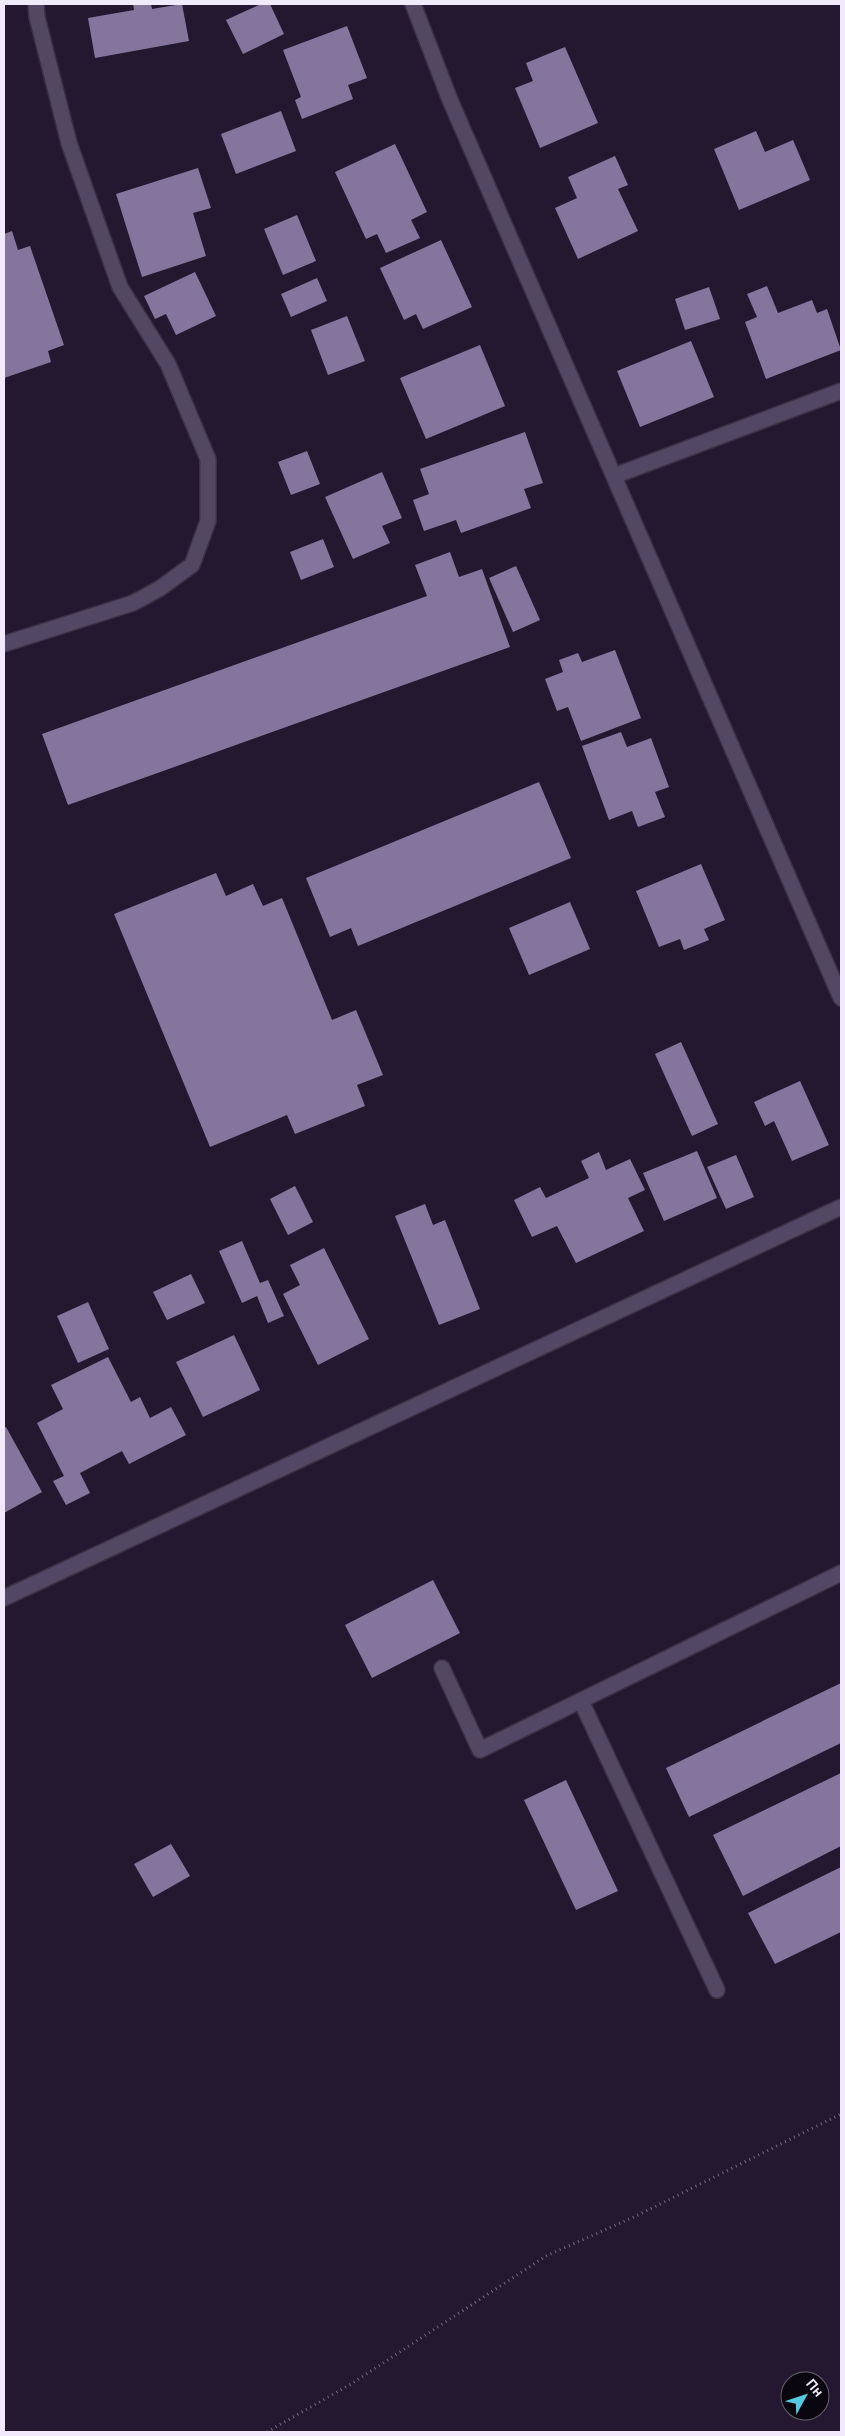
<svg xmlns="http://www.w3.org/2000/svg" width="845" height="2436" viewBox="0 0 845 2436" font-family="Ubuntu,sans-serif">
<style>
.building{fill:#85759d}
.lines{fill:none;stroke-linecap:round;stroke-linejoin:round}
.service-casing{stroke:#3a3145;stroke-width:18}
.minor-casing{stroke:#3a3145;stroke-width:18}
.path{stroke:#736a7f;stroke-width:3;stroke-dasharray:1 4;stroke-linecap:butt}
.service{stroke:#534864;stroke-width:15}
.minor{stroke:#534864;stroke-width:15}
</style>
<rect width="100%" height="100%" fill="#231830"/>
<g class="building">
<polygon points="133,4 151,4 152,9 182,4 189,41 95,58 88,18 134,10"/>
<polygon points="261,4 270,4 284,34 243,54 226,20"/>
<polygon points="347,26 367,78 348,85 353,99 302,119 295,100 301,97 283,50"/>
<polygon points="565,47 598,123 540,148 515,88 533,81 526,63"/>
<polygon points="281,111 296,151 236,174 221,134"/>
<polygon points="756,131 765,152 793,140 810,180 739,210 714,149"/>
<polygon points="395,144 427,212 411,220 420,238 386,253 377,234 366,239 335,172"/>
<polygon points="615,156 628,185 618,189 638,231 578,259 555,208 577,198 568,177"/>
<polygon points="198,168 211,208 193,213 206,256 142,277 116,194"/>
<polygon points="297,215 316,261 283,275 264,229"/>
<polygon points="12,231 18,250 30,246 64,345 48,351 51,362 4,378 4,234"/>
<polygon points="441,240 472,307 423,329 416,314 404,320 380,268"/>
<polygon points="195,272 216,316 176,335 166,314 155,319 144,296"/>
<polygon points="317,278 327,301 291,317 281,294"/>
<polygon points="767,286 778,313 812,300 817,313 827,309 841,350 766,379 745,322 757,317 747,294"/>
<polygon points="709,287 720,319 685,330 675,299"/>
<polygon points="347,316 365,361 328,375 311,330"/>
<polygon points="691,341 714,397 640,427 617,371"/>
<polygon points="480,345 505,406 426,439 400,378"/>
<polygon points="525,432 543,483 524,489 531,508 461,533 456,520 424,531 413,500 429,494 420,469"/>
<polygon points="307,451 320,484 291,495 278,462"/>
<polygon points="382,472 402,518 382,526 390,543 353,559 325,497"/>
<polygon points="323,539 334,567 301,580 290,552"/>
<polygon points="450,552 459,577 482,569 510,647 68,805 42,734 427,596 415,565"/>
<polygon points="516,566 540,620 513,632 489,578"/>
<polygon points="615,650 641,718 581,741 568,707 557,711 545,679 563,672 559,660 578,653 582,662"/>
<polygon points="621,732 627,747 651,738 669,787 655,792 665,817 638,827 632,811 609,820 582,746"/>
<polygon points="539,782 571,858 358,946 351,928 330,937 306,878"/>
<polygon points="701,864 725,920 704,929 709,940 684,950 680,939 659,947 636,891"/>
<polygon points="216,873 226,896 253,884 263,906 282,898 332,1020 356,1010 383,1075 357,1085 365,1106 295,1134 287,1115 210,1147 114,914"/>
<polygon points="570,902 590,949 529,975 509,928"/>
<polygon points="681,1042 718,1124 692,1136 655,1054"/>
<polygon points="800,1081 829,1145 792,1161 774,1121 765,1126 754,1102"/>
<polygon points="697,1151 717,1198 664,1221 643,1173"/>
<polygon points="599,1152 606,1170 630,1159 645,1190 628,1198 644,1231 576,1263 557,1226 532,1237 514,1200 540,1187 546,1198 589,1178 581,1161"/>
<polygon points="736,1155 754,1197 726,1209 707,1167"/>
<polygon points="295,1186 313,1222 288,1235 270,1199"/>
<polygon points="425,1204 433,1225 445,1220 480,1309 439,1325 395,1216"/>
<polygon points="242,1241 260,1283 268,1280 284,1316 268,1323 257,1296 242,1303 219,1251"/>
<polygon points="324,1248 369,1339 318,1365 283,1294 300,1285 290,1265"/>
<polygon points="191,1274 205,1303 167,1320 153,1292"/>
<polygon points="88,1302 109,1349 78,1363 57,1316"/>
<polygon points="234,1335 260,1390 203,1417 176,1362"/>
<polygon points="108,1357 131,1402 140,1397 150,1418 171,1407 186,1435 129,1464 122,1451 80,1473 90,1493 66,1505 53,1481 64,1476 37,1423 63,1409 51,1385"/>
<polygon points="6,1427 42,1492 4,1513 4,1428"/>
<polygon points="433,1580 460,1633 372,1678 345,1625"/>
<polygon points="841,1683 841,1743 689,1817 666,1768"/>
<polygon points="841,1773 841,1846 743,1896 713,1835"/>
<polygon points="566,1780 618,1891 576,1910 524,1800"/>
<polygon points="171,1844 190,1876 153,1897 134,1864"/>
<polygon points="841,1867 841,1932 775,1964 748,1913"/>
</g>
<g class="lines">
<g class="service-casing">
<g id="service">
<polyline points="442,1668 480,1750 841,1573"/>
<polyline points="581,1701 717,1990"/>
</g>
</g>
<g class="minor-casing">
<g id="minor">
<polyline points="413,4 450,100 841,998"/>
<polyline points="614,476 841,391"/>
<polyline points="4,644 133,603 159,589 192,565 208,521 208,459 168,364 120,287 69,143 37,17 36,4"/>
<polyline points="4,1598 841,1207"/>
</g>
</g>
<polyline class="path" points="267,2432 351,2384 546,2256 636,2216 841,2114"/>
<use href="#service" class="service"/>
<use href="#minor" class="minor"/>
</g>
<rect width="845" height="2436" fill="none" stroke="#f0eafb" stroke-width="10"/>
<g transform="translate(805 2396) rotate(50)"><circle r="24" fill="#0a0610" stroke="#66616e"/>
<path d="M0-4L9 19L0 12L-9 19Z" fill="#56c9e1"/>
<text y="-8" font-size="14" font-weight="bold" text-anchor="middle" fill="#f0eafb">Пн</text>
</g>
</svg>
